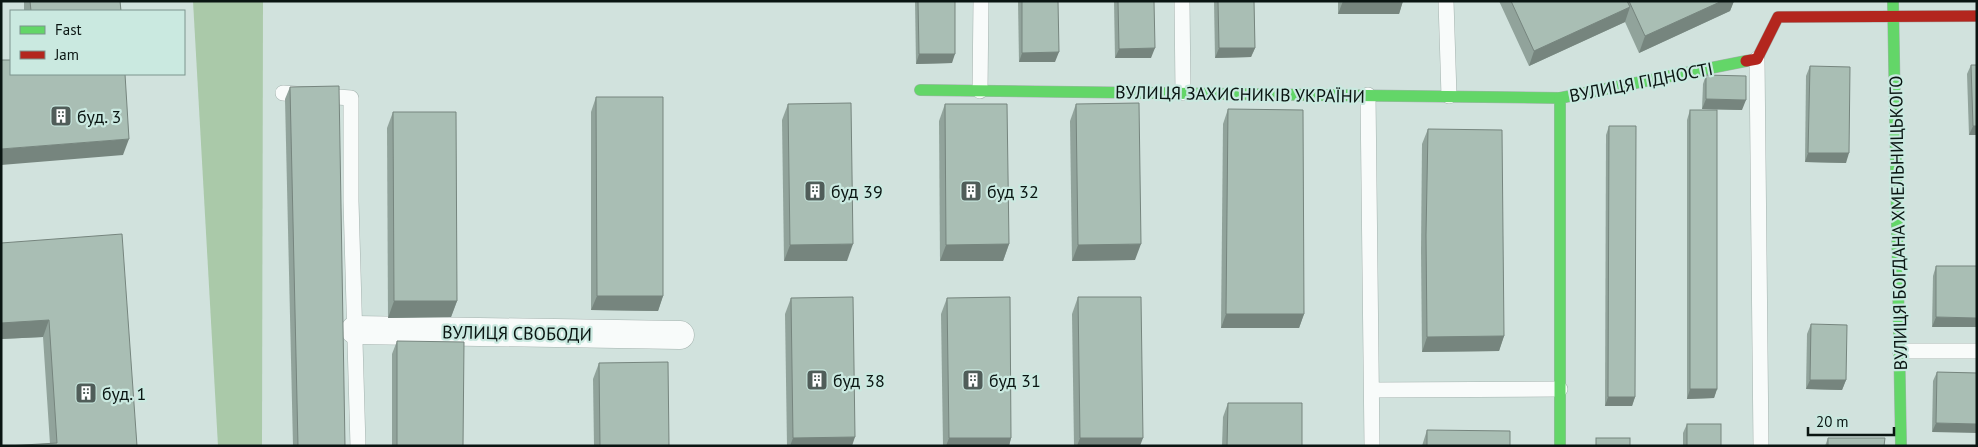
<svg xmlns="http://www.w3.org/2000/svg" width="1978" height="447" viewBox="0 0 1978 447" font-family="'PT Sans',sans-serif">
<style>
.forest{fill:#aac9a9}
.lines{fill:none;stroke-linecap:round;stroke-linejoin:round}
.lane-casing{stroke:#a4b2ae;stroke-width:16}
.street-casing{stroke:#a4b2ae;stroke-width:29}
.fast-casing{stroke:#a4b2ae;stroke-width:12}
.jam-casing{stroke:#a4b2ae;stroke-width:12}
.lane{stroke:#f8fbfa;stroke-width:15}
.street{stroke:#f8fbfa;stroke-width:28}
.fast{stroke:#63d668;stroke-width:11}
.jam{stroke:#b3261e;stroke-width:11}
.wall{fill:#91a39b}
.shaded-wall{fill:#76857e}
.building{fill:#a9beb4;stroke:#76857e}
.labels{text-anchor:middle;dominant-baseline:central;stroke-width:4.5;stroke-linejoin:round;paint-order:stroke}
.street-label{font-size:18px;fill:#0a1512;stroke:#cae9e0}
.poi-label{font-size:18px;fill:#0a1512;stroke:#cae9e0;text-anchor:start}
</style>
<rect width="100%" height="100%" fill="#d1e2dd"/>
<polygon class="forest" points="193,1 263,1 262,446 218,446"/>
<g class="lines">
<g class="lane-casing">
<g id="lane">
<polyline points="1182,1 1183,93"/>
<polyline points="1446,1 1449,96"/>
<polyline points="1757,59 1761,446"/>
<polyline points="980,91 981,1"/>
<polyline points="283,93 351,98 351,201 358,446"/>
<polyline points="1368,95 1372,446"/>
<polyline points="1900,351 1977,351"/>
<polyline points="1372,390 1560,389"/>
</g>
</g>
<g class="street-casing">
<polyline id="street" points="355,330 680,335"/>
</g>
<g class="fast-casing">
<g id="fast">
<polyline points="1893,1 1901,446"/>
<polyline points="920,90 1560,98"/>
<polyline points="1560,446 1560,98 1746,61"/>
</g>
</g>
<g class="jam-casing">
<polyline id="jam" points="1746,61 1757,59 1778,17 1977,16"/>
</g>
<use href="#lane" class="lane"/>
<use href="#street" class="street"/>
<use href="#fast" class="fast"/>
<use href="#jam" class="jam"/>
</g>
<g class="wall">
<polygon points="24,1 120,1 121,11 24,11"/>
<polygon points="915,1 955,1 952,63 916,64"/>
<polygon points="1018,1 1058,1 1055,62 1019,62"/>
<polygon points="1114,1 1154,1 1151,58 1115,58"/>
<polygon points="1214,1 1254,1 1255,48 1251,57 1215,58"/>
<polygon points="1338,1 1403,1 1399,14 1338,14"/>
<polygon points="1499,1 1734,1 1730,11 1639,53 1625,22 1529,66"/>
<polygon points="1971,65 1977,65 1977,135 1969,135 1967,74"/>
<polygon points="1810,66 1846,163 1805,162 1806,76"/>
<polygon points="1706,75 1742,110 1702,109 1703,84"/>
<polygon points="290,87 345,446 293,446 285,99"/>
<polygon points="596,97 663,296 658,311 591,310 591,112"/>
<polygon points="788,104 847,261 784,261 782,120"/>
<polygon points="945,104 1009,244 1003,261 940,261 939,121"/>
<polygon points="1076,104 1135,260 1072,261 1070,121"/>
<polygon points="1228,109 1304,314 1299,328 1221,328 1223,124"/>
<polygon points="1690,110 1717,389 1714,398 1687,399 1687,120"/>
<polygon points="393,112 457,301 451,317 388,318 387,128"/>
<polygon points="1609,126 1635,397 1632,406 1605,406 1606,135"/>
<polygon points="1428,129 1504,336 1499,351 1422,352 1421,250 1422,144"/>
<polygon points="1,243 137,446 50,444 43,337 1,339"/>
<polygon points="1936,266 1977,266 1932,327 1933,276"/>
<polygon points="1078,297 1140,446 1074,446 1072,314"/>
<polygon points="791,298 852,446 787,446 785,314"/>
<polygon points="947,298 1011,438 1009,446 943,446 941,314"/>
<polygon points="1811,324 1846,380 1842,390 1806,389 1807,334"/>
<polygon points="397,341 463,446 392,446 392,354"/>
<polygon points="599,363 669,446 594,446 593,379"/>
<polygon points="1937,372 1977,373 1932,432 1933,381"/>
<polygon points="1228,403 1302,446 1222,446 1223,417"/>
<polygon points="1687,424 1721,446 1683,446 1683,433"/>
<polygon points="1427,430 1510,446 1422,446"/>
<polygon points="1828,438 1884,446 1825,446"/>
</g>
<g class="shaded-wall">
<polygon points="1343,1 1403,1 1399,14 1338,14"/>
<polygon points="1722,1 1734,1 1730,11 1639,53 1645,36"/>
<polygon points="1630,7 1625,22 1529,66 1534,51"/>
<polygon points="1155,48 1151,58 1115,58 1119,49"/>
<polygon points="1219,48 1255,48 1251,57 1215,58"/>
<polygon points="1059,52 1055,62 1019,62 1022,53"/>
<polygon points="919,54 955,54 952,63 916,64"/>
<polygon points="1706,99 1746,100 1742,110 1702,109"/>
<polygon points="1973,126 1977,126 1977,135 1969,135"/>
<polygon points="129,139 123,155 1,165 1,149"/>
<polygon points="1808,153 1849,153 1846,163 1805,162"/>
<polygon points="853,244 847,261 784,261 790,245"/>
<polygon points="1009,244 1003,261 940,261 946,245"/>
<polygon points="1141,244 1135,260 1072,261 1078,245"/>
<polygon points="597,296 663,296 658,311 591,310"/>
<polygon points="394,301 457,301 451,317 388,318"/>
<polygon points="1226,314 1304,314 1299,328 1221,328"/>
<polygon points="1936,317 1977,318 1977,327 1932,327"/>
<polygon points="49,320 43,337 1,339 1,323"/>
<polygon points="1504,336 1499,351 1422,352 1427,337"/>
<polygon points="1810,380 1846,380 1842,390 1806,389"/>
<polygon points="1690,389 1717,389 1714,398 1687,399"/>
<polygon points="1608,397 1635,397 1632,406 1605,406"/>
<polygon points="1936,423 1977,424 1977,433 1932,432"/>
<polygon points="855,437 852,446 790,446 793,438"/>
<polygon points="949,438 1011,438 1009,446 946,446"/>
<polygon points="1080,438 1143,438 1140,446 1077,446"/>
</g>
<g class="building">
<polygon points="30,1 120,1 121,11 31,11"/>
<polygon points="918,1 955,1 955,54 919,54"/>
<polygon points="1022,1 1058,1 1059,52 1022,53"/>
<polygon points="1118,1 1154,1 1155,48 1119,49"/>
<polygon points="1218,1 1254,1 1255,48 1219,48"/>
<polygon points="1511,1 1627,1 1630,7 1534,51"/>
<polygon points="1629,1 1722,1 1645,36"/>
<polygon points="1,60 11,60 11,74 125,74 129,139 1,149"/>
<polygon points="1971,65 1977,65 1977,126 1973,126"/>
<polygon points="1810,66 1850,67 1849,153 1808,153"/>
<polygon points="1706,75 1746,76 1746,100 1706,99"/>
<polygon points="339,86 345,446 298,446 290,87"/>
<polygon points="596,97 663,97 663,296 597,296"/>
<polygon points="851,103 853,244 790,245 788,104"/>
<polygon points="1139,103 1141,244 1078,245 1076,104"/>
<polygon points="945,104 1007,104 1009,244 946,245"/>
<polygon points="1228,109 1303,110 1304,314 1226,314"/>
<rect x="1690" y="110" width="27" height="279"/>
<polygon points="393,112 456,112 457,301 394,301"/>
<polygon points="1609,126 1636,126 1635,397 1608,397"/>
<polygon points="1428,129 1502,130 1504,336 1427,337 1426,235"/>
<polygon points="122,234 137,446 7,446 57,443 49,320 1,323 1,243"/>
<polygon points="1936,266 1977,266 1977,318 1936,317"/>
<polygon points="853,297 855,437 793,438 791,298"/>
<polygon points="1010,297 1011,438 949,438 947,298"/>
<polygon points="1078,297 1141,297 1143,438 1080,438"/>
<polygon points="1811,324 1847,325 1846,380 1810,380"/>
<polygon points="397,341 464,342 463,446 397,446"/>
<polygon points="668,362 669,446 600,446 599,363"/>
<polygon points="1937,372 1977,373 1977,424 1936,423"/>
<polygon points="1228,403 1302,403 1302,446 1227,446"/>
<rect x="1687" y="424" width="34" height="22"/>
<polygon points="1427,430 1510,431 1510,446 1427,446"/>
<rect x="1596" y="438" width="34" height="8"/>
<polygon points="1828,438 1885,438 1884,446 1828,446"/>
</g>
<defs>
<g id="building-square" transform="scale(1.125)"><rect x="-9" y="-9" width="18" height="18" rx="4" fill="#505d59" stroke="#cae9e0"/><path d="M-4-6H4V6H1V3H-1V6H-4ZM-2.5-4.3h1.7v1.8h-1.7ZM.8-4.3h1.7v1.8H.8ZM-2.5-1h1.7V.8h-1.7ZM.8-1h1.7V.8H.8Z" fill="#fff"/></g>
</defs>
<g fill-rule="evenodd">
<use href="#building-square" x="61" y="116"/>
<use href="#building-square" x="815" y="191"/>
<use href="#building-square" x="971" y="191"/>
<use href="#building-square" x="817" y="380"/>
<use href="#building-square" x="973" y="380"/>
<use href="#building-square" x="86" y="393"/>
</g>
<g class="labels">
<g class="street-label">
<text transform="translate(1641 82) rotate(-11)">ВУЛИЦЯ ГІДНОСТІ</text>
<text transform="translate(1240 94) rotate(1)">ВУЛИЦЯ ЗАХИСНИКІВ УКРАЇНИ</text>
<text transform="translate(1898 223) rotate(-91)">ВУЛИЦЯ БОГДАНА ХМЕЛЬНИЦЬКОГО</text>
<text transform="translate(517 333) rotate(1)">ВУЛИЦЯ СВОБОДИ</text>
</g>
<g class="poi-label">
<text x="77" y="116">буд. 3</text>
<text x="831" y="191">буд 39</text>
<text x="987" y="191">буд 32</text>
<text x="833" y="380">буд 38</text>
<text x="989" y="380">буд 31</text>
<text x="102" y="393">буд. 1</text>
</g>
</g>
<rect width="1978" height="447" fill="none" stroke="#0a1512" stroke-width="5"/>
<rect x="10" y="10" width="175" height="65" fill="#cae9e0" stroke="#7d948e"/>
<rect x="20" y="26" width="25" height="8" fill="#63d668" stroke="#7d948e"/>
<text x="55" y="35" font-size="15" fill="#0a1512">Fast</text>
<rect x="20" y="51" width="25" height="8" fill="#b3261e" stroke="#7d948e"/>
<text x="55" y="60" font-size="15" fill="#0a1512">Jam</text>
<path d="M1808 427v8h86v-8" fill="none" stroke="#0a1512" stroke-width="2.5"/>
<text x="1816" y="427" font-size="15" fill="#0a1512" stroke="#cae9e0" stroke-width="4" paint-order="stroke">20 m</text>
</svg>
